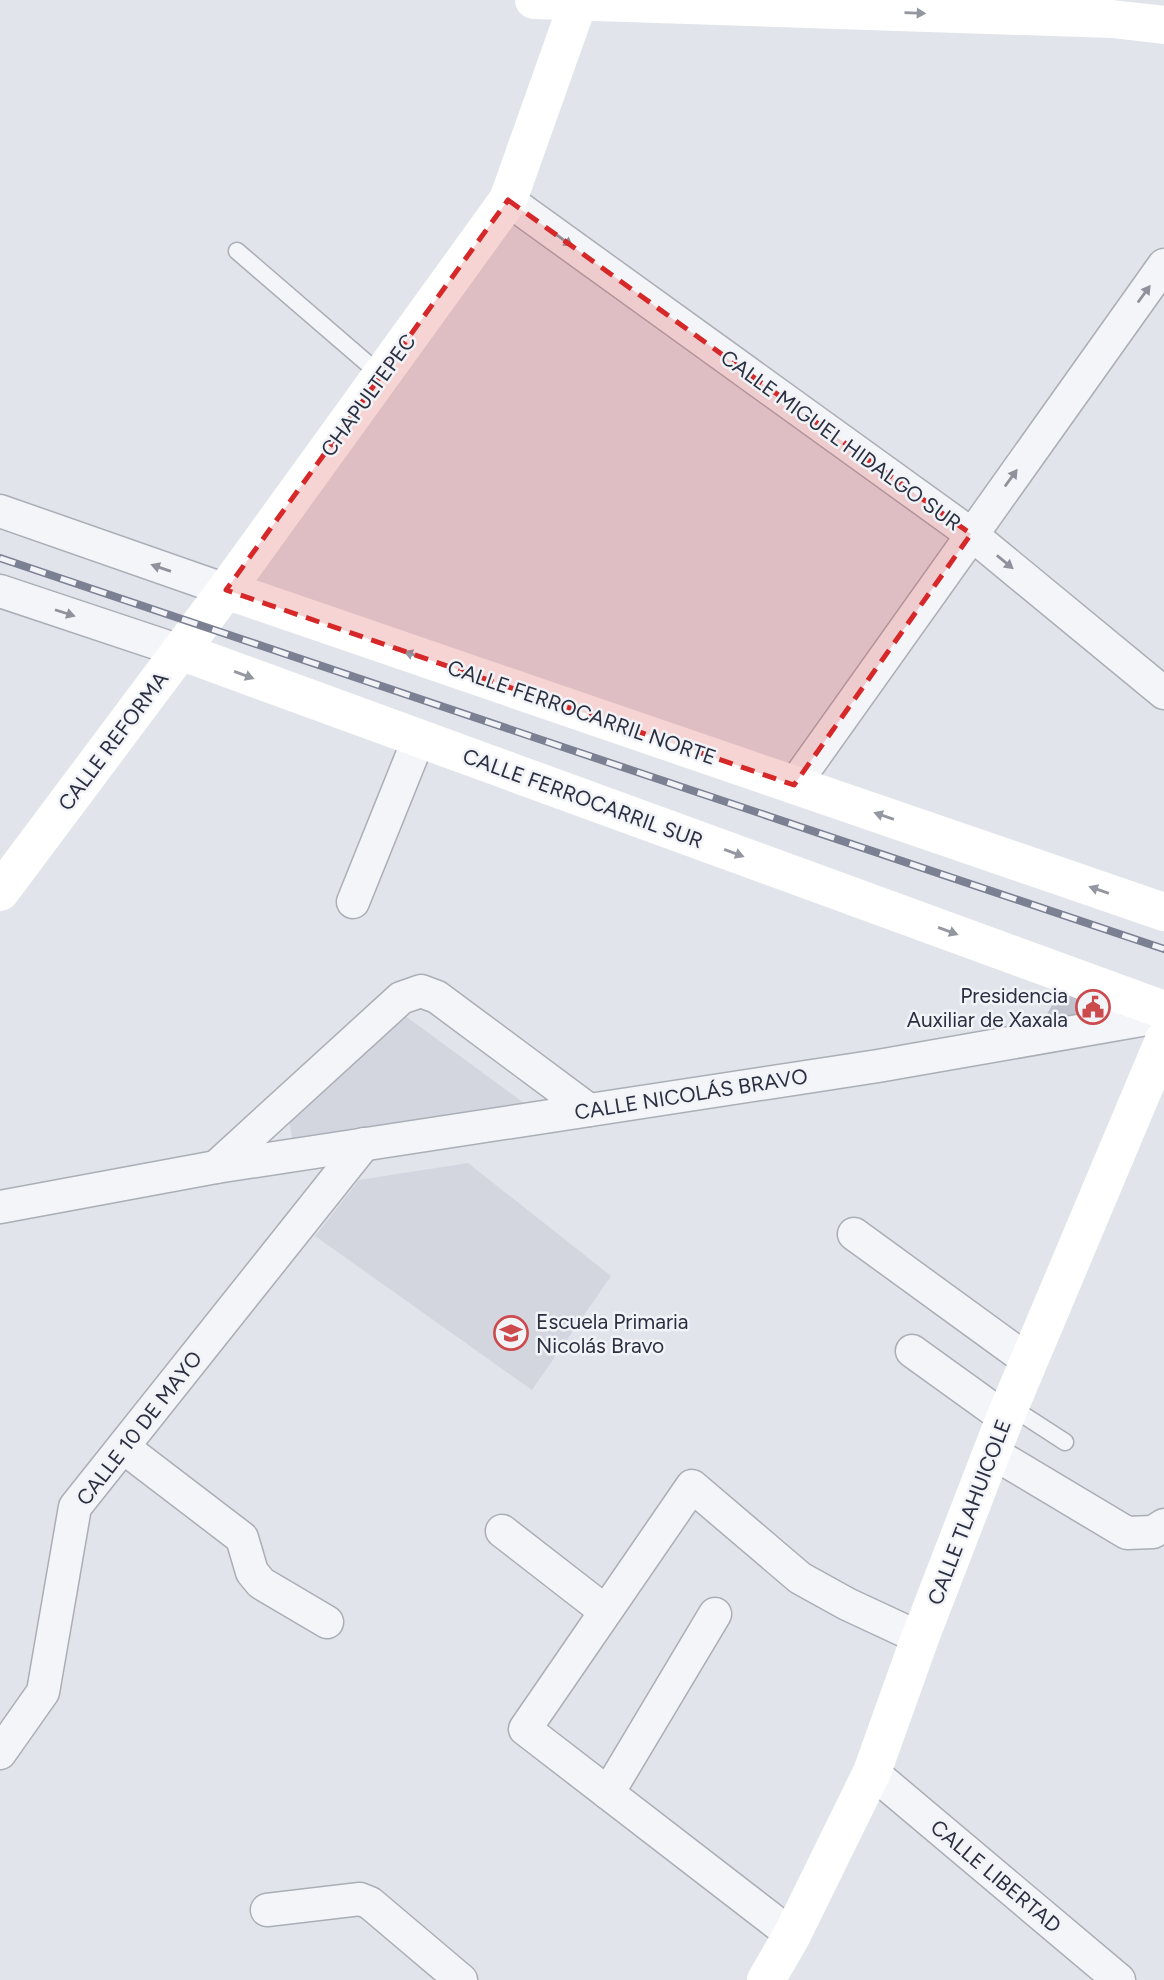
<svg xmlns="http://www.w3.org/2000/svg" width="1164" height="1980" viewBox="0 0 1164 1980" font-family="Figtree,sans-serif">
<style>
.built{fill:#d3d6df}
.building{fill:#bfc2cc}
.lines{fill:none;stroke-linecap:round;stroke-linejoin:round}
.lane-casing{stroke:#aaaeb7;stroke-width:19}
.street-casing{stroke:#aaaeb7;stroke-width:35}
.lane{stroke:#f4f5f8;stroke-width:16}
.street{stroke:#f4f5f8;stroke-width:32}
.secondary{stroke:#fff;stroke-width:38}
.rail-casing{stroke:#7b8193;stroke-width:8}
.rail{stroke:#f1f3f7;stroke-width:5;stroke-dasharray:16;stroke-linecap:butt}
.oneway{fill:#9497a0}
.oneway2{fill:#8f929c}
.marked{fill:#d62828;fill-opacity:0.2;stroke:#d62828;stroke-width:5;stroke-dasharray:14 9;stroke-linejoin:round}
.labels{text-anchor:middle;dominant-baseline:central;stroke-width:5;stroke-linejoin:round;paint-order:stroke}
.street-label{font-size:21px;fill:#2a2f41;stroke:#f1f3f7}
.poi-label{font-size:21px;fill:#2a2f41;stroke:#f1f3f7;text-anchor:end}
</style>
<rect width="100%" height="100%" fill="#e1e4ea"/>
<g class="built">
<polygon points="400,1012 524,1103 295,1153 287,1110"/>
<polygon points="468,1163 611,1276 532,1390 315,1236 359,1180"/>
</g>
<polygon class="building" points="1068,979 1140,1004 1042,1022"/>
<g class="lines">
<g class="lane-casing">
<g id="lane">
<polyline points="237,251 382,376"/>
<polyline points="1011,1407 1065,1442"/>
</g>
</g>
<g class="street-casing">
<g id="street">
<polyline points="508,200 971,534 1164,693"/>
<polyline points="0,511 226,590"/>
<polyline points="0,591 180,651"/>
<polyline points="794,785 1164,265"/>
<polyline points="353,902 419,738"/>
<polyline points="216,1167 401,998 421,991 437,997 589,1110"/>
<polyline points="0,1207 216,1167 878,1066 1164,1016"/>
<polyline points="854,1234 1030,1362"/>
<polyline points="912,1351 1005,1418"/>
<polyline points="123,1447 242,1538 252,1572 261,1583 327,1622"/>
<polyline points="993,1453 1127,1533 1153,1532 1164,1525"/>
<polyline points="502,1531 605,1611"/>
<polyline points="0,1753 43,1692 75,1507 364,1144"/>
<polyline points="872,1772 1119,1980"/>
<polyline points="608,1793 715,1614"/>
<polyline points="267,1910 360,1899 370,1903 461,1980"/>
<polyline points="792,1935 525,1729 692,1486 800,1578 847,1604 920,1638"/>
</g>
</g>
<use href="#lane" class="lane"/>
<use href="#street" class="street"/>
<g class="secondary">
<polyline points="534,0 1112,19 1164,25"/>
<polyline points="226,590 1164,912"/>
<polyline points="180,651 1164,1010"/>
<polyline points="0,892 226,590 508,200 578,3"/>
<polyline points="766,1980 792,1935 872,1772 920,1638 1005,1418 1164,1040"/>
</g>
<g class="rail-casing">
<polyline id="rail" points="0,558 1164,949"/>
</g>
<use href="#rail" class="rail"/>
</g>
<defs><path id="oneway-solid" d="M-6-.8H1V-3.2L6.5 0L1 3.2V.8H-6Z" transform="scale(1.75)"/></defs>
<g class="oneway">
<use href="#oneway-solid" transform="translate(915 13) rotate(2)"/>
<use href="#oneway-solid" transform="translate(414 655) rotate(-161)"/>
<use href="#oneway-solid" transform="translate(244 675) rotate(20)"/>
<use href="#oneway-solid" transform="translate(884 816) rotate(-161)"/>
<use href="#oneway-solid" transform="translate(734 853) rotate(20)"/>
<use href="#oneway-solid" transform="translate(1099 890) rotate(-161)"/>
<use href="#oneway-solid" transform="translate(948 931) rotate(20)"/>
</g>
<g class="oneway2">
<use href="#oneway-solid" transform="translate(564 240) rotate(36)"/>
<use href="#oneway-solid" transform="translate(1144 294) rotate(-54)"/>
<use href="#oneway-solid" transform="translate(1011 478) rotate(-54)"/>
<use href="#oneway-solid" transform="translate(1005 562) rotate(39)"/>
<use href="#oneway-solid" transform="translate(161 568) rotate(-161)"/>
<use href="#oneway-solid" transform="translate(65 613) rotate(18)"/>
</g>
<path class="marked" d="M508,200L971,534L794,785L226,590Z"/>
<defs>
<g id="civic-ring" transform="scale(1.75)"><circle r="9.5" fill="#f1f3f7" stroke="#cc494c" stroke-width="1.5"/><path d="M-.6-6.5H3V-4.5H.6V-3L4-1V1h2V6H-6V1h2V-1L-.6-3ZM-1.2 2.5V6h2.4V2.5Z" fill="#cc494c"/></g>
<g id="school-ring" transform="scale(1.75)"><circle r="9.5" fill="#f1f3f7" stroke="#cc494c" stroke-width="1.5"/><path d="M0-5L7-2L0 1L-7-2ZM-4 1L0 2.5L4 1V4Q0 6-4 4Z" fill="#cc494c"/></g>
</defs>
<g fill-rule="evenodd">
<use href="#civic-ring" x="1093" y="1007"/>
<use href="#school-ring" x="511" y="1333"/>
</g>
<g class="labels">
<g class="street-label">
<text transform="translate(368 395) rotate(-54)">CHAPULTEPEC</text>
<text transform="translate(841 440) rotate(36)">CALLE MIGUEL HIDALGO SUR</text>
<text transform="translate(582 712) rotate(19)">CALLE FERROCARRIL NORTE</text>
<text transform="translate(113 741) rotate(-53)">CALLE REFORMA</text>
<text transform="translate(583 798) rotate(20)">CALLE FERROCARRIL SUR</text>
<text transform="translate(691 1094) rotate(-9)">CALLE NICOLÁS BRAVO</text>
<text transform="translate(139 1428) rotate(-52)">CALLE 10 DE MAYO</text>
<text transform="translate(969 1512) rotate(-69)">CALLE TLAHUICOLE</text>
<text transform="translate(996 1876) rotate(40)">CALLE LIBERTAD</text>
</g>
<g class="poi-label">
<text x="1068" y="995">Presidencia<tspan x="1068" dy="24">Auxiliar de Xaxala</tspan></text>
<text x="536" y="1321" text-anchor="start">Escuela Primaria<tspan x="536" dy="24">Nicolás Bravo</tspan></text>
</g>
</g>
</svg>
